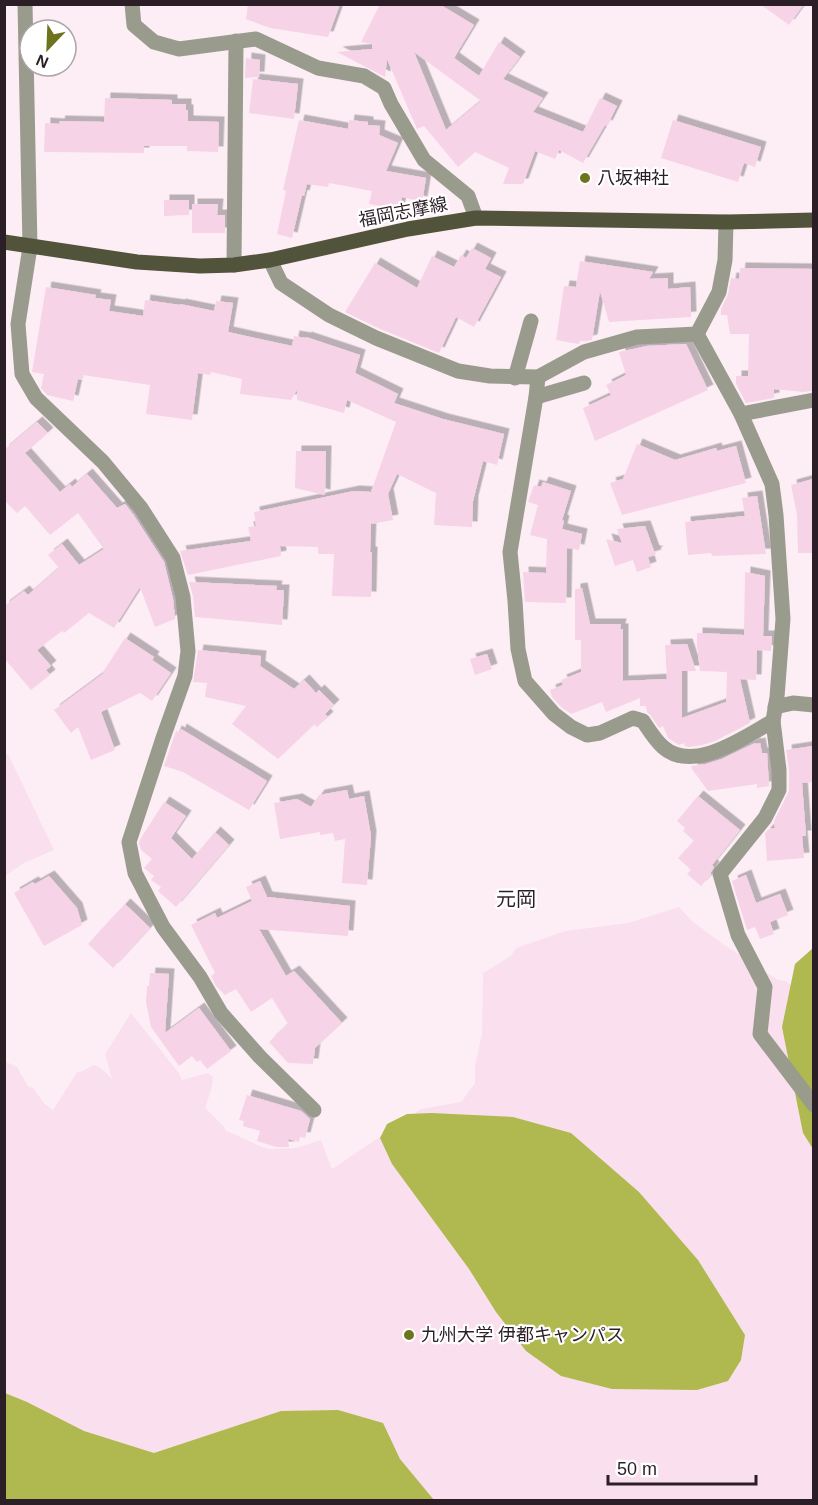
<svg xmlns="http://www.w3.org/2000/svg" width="818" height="1505" viewBox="0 0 818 1505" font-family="Helvetica,'Noto Sans JP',sans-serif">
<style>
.built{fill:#fae0ee}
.forest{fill:#afb950}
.building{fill:#f7d3e7;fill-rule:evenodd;filter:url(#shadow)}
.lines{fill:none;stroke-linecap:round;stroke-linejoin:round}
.street{stroke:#999b8d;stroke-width:15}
.primary{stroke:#51543b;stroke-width:15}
.poi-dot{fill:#6d741d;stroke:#fff;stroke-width:2}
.labels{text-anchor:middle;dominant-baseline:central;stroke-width:4.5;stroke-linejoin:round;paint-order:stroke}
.poi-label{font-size:18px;fill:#2b1e26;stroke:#fff;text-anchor:start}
.street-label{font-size:18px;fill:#2b1e26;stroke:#fff}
.neighbourhood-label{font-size:20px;fill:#2b1e26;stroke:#fff}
</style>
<defs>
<filter id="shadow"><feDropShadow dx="5.5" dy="-5.5" stdDeviation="0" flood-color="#0004"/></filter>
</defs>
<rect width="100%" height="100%" fill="#fdeef6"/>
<g class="built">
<polygon points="6,753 9,756 54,850 24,863 5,876 4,754"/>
<polygon points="679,907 692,921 723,944 778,980 786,981 813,1003 813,1500 5,1500 4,1052 6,1062 17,1067 28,1086 33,1088 44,1103 53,1110 78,1071 80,1072 94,1065 101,1068 112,1079 105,1054 131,1013 179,1073 182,1080 208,1073 213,1077 212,1087 205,1108 225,1128 225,1130 262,1147 270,1149 296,1148 321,1140 332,1169 421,1109 461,1102 475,1083 475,1066 482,1033 483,973 511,956 516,948 565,931 628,923"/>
</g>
<g class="forest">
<polygon points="813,948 813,1149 803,1133 782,1027 795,964"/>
<polygon points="432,1113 513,1117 571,1133 639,1192 698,1260 745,1335 741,1360 728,1381 697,1390 612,1389 561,1376 526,1351 496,1312 469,1269 392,1164 380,1138 387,1124 407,1114"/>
<polygon points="5,1393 27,1402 84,1431 154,1453 281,1411 338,1410 383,1423 400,1459 434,1500 5,1500"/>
</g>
<g class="building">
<polygon points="248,4 340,4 328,37 270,28 246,19"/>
<path d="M380,4H439L474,25L454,58L479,76L499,42L520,57L503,79L543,98L533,112L583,132L600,98L617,106L607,126L605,125L583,163L559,150L555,159L535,151L523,184H503L509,168L475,152L458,167L424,126L417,129L387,59L385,77L337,52L372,49V44L361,42ZM414,52L481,101L446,130Z"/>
<polygon points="760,4 804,4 789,25"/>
<polygon points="246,58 260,60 259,77 245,78"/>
<polygon points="253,79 298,84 294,119 249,113"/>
<polygon points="105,98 172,100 172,104 186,104 186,110 188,110 188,121 219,122 218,152 187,151 187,146 144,146 144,153 44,152 45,123 59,124 60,121 104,122"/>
<polygon points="299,120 348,129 349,120 368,122 368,125 380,126 379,135 398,143 386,171 426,178 422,202 402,197 399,210 369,204 372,191 329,183 328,187 307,184 304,196 302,195 292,238 277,234 286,191 283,190"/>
<polygon points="673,120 761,147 755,167 744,163 738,182 661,158"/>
<polygon points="164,200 189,200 189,215 164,216"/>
<polygon points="192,204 218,204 217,215 225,215 225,233 192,233"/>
<polygon points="472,248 491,258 485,269 501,277 474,327 456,317 439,353 378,328 345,312 375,263 417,288 432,256 454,267 461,255 466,258"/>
<polygon points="580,261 653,272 649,279 668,278 668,289 690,287 691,317 609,322 600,291 592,340 586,341 580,341 579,344 556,340 564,286 576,287"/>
<polygon points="740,268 813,269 813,383 812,383 812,391 803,392 774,389 774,398 746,403 736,384 736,376 748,376 749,334 730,334 727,315 721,315 721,309 728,294 731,278 739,279"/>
<polygon points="46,287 96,295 95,298 111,300 109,311 143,316 145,300 180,305 180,304 214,311 216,301 233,303 228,332 292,346 294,336 306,338 306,337 360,355 355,373 398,394 394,403 443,419 504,434 497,465 483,461 473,501 472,527 434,525 436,493 397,474 388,494 393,520 371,524 370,552 372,552 371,597 332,596 334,554 318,554 318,547 280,546 281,556 188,575 180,551 251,541 248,527 256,526 254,512 354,491 371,492 396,422 347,400 344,413 297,400 297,390 291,400 240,394 242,379 211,372 210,375 198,373 192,420 146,414 150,385 83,375 82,380 78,379 73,401 47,395 41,388 44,374 32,372"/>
<polygon points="686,344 708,390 595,441 583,408 611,395 606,385 626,375 619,352 647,346"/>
<polygon points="37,422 48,433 25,453 60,492 70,484 72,487 87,474 117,508 125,504 133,514 164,562 173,599 175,619 155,627 140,587 114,628 89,613 64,633 62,631 37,650 51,666 46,670 50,675 31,690 4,658 4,606 24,591 28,595 59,568 48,555 62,544 79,565 104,549 78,513 50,535 25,506 17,513 4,500 4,450"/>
<polygon points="637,444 675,460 716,448 717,451 736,446 746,483 622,515 610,483 623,479"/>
<polygon points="296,451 326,451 325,495 295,488"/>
<polygon points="813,479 813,553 798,553 797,515 791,485"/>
<polygon points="543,482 571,491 562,520 564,521 562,529 582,534 579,550 567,548 566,603 525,602 523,572 546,573 547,539 530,535 538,505 528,502 534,485 541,487"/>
<polygon points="757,496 766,554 712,556 711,553 688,555 685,522 745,516 742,498"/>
<polygon points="645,526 654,551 658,551 655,553 656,555 648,557 651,567 637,572 633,560 615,566 606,539 622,543 617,529"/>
<polygon points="745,572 765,576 763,636 772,636 771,651 757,650 756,680 740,679 750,723 715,741 702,745 689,747 685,746 684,743 679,745 668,738 663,726 659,728 651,716 647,712 646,706 640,706 640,698 606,712 602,702 571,714 561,707 552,697 550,690 563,685 561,680 581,672 581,640 575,640 575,589 582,588 590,624 621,624 620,629 623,629 623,681 667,679 665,645 687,644 696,671 682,671 682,718 726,702 727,672 700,671 697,645 697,633 744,635"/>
<polygon points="189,582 277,586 276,590 284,590 282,625 195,617 193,596"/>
<polygon points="125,638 154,657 152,660 171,673 152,701 140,693 101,712 115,750 91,760 78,727 71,733 54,710 104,673 103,672"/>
<polygon points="198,650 261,656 260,666 294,689 304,680 316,693 319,690 334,705 325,714 328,717 317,727 314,724 278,759 232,724 246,706 205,697 207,683 193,682"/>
<polygon points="487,654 492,669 475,675 470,659"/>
<polygon points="181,729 267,781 249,810 183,772 164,766 176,731 180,733"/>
<polygon points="755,743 756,744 760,743 762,753 767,753 769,786 757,788 757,784 708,791 692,769 691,766 706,764 722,759"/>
<polygon points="813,746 813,782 802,783 806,836 802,836 804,858 767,861 765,833 769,829 775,828 774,821 789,791 789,770 786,750"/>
<polygon points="347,790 349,799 364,796 371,836 367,885 342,883 345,839 335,841 333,833 320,835 320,832 280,839 274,803 297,799 311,807 319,795"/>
<polygon points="698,796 740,830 712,865 714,867 711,872 711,875 701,886 687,874 691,870 678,858 694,841 683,831 685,828 677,821"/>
<polygon points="164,802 186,816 171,838 192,859 215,832 229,845 176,907 158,891 161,887 151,880 154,876 144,868 152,859 141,850 139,843 141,838"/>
<polygon points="746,875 756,903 780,894 788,915 770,922 774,934 760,939 755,927 747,930 732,881"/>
<polygon points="49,876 77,908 82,925 44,946 14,893 33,882 35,884"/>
<polygon points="260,881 267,897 350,906 348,936 259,929 286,976 294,971 342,1023 315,1048 313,1064 288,1063 269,1042 288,1024 272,998 251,1012 236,989 225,995 216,986 211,976 215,973 191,925 215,913 217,918 252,901 246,887"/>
<polygon points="125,904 150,928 113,968 88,944"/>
<polygon points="150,973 169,974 165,1033 199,1008 231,1051 207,1069 200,1060 197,1062 192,1056 179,1066 151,1027 146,1002 147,986 149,986"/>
<polygon points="247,1095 301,1111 310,1119 305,1138 300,1137 299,1142 288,1139 289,1147 276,1147 257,1141 260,1131 243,1126 244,1121 239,1120"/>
</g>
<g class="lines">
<g class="street">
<polyline points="25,4 30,247 18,324 22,374 36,398 103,462 141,508 173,558 183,597 188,651 185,676 163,738 129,842 135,873 163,927 200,977 221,1013 260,1057 314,1110"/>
<polyline points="132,4 134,25 154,42 179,49 256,39 318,68 364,76 384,88 391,104 424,160 468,196 476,218"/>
<polyline points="270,260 281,283 329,315 376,338 458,371 490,376 538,377 584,352 637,337 697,334 719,292 725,260 726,222"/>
<polyline points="234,265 236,41"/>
<polyline points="697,334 741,414 772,484 776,515 783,619 777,697 773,721 779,770 779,790 765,818 720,874 738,935 765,987 760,1034 814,1105"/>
<path d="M538,377L536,397L510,552L515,601L518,649L525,681L554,714L571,727L587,735L600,733L633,718L643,721C649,730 655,740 663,747C693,774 745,737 773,721"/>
<polyline points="515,378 531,321"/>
<polyline points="536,397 584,383"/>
<polyline points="741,414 814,400"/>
<polyline points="775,707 793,703 814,705"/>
</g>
<polyline class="primary" points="4,242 137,262 200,266 234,265 270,260 408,229 476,218 726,222 814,220"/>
</g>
<g class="poi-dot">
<circle cx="585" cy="178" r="6"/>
<circle cx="409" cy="1335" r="6"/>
</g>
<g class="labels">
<g class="poi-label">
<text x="597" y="178">八坂神社</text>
<text x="421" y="1335">九州大学 伊都キャンパス</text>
</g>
<g class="street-label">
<text transform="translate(403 212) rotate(-11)">福岡志摩線</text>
</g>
<g class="neighbourhood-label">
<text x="516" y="899">元岡</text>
</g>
</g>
<rect width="818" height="1505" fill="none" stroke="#2b1e26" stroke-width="12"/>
<g transform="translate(48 48) rotate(203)"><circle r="28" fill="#ffffff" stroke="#aaa5a8" stroke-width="1.5"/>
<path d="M0-4.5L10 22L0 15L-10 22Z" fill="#6d741d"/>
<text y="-9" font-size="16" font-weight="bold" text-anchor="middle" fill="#2b1e26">N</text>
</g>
<path d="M608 1475v9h148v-9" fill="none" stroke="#2b1e26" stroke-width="3"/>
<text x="617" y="1475" font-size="18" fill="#2b1e26" stroke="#ffffff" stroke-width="4.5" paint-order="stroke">50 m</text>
</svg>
